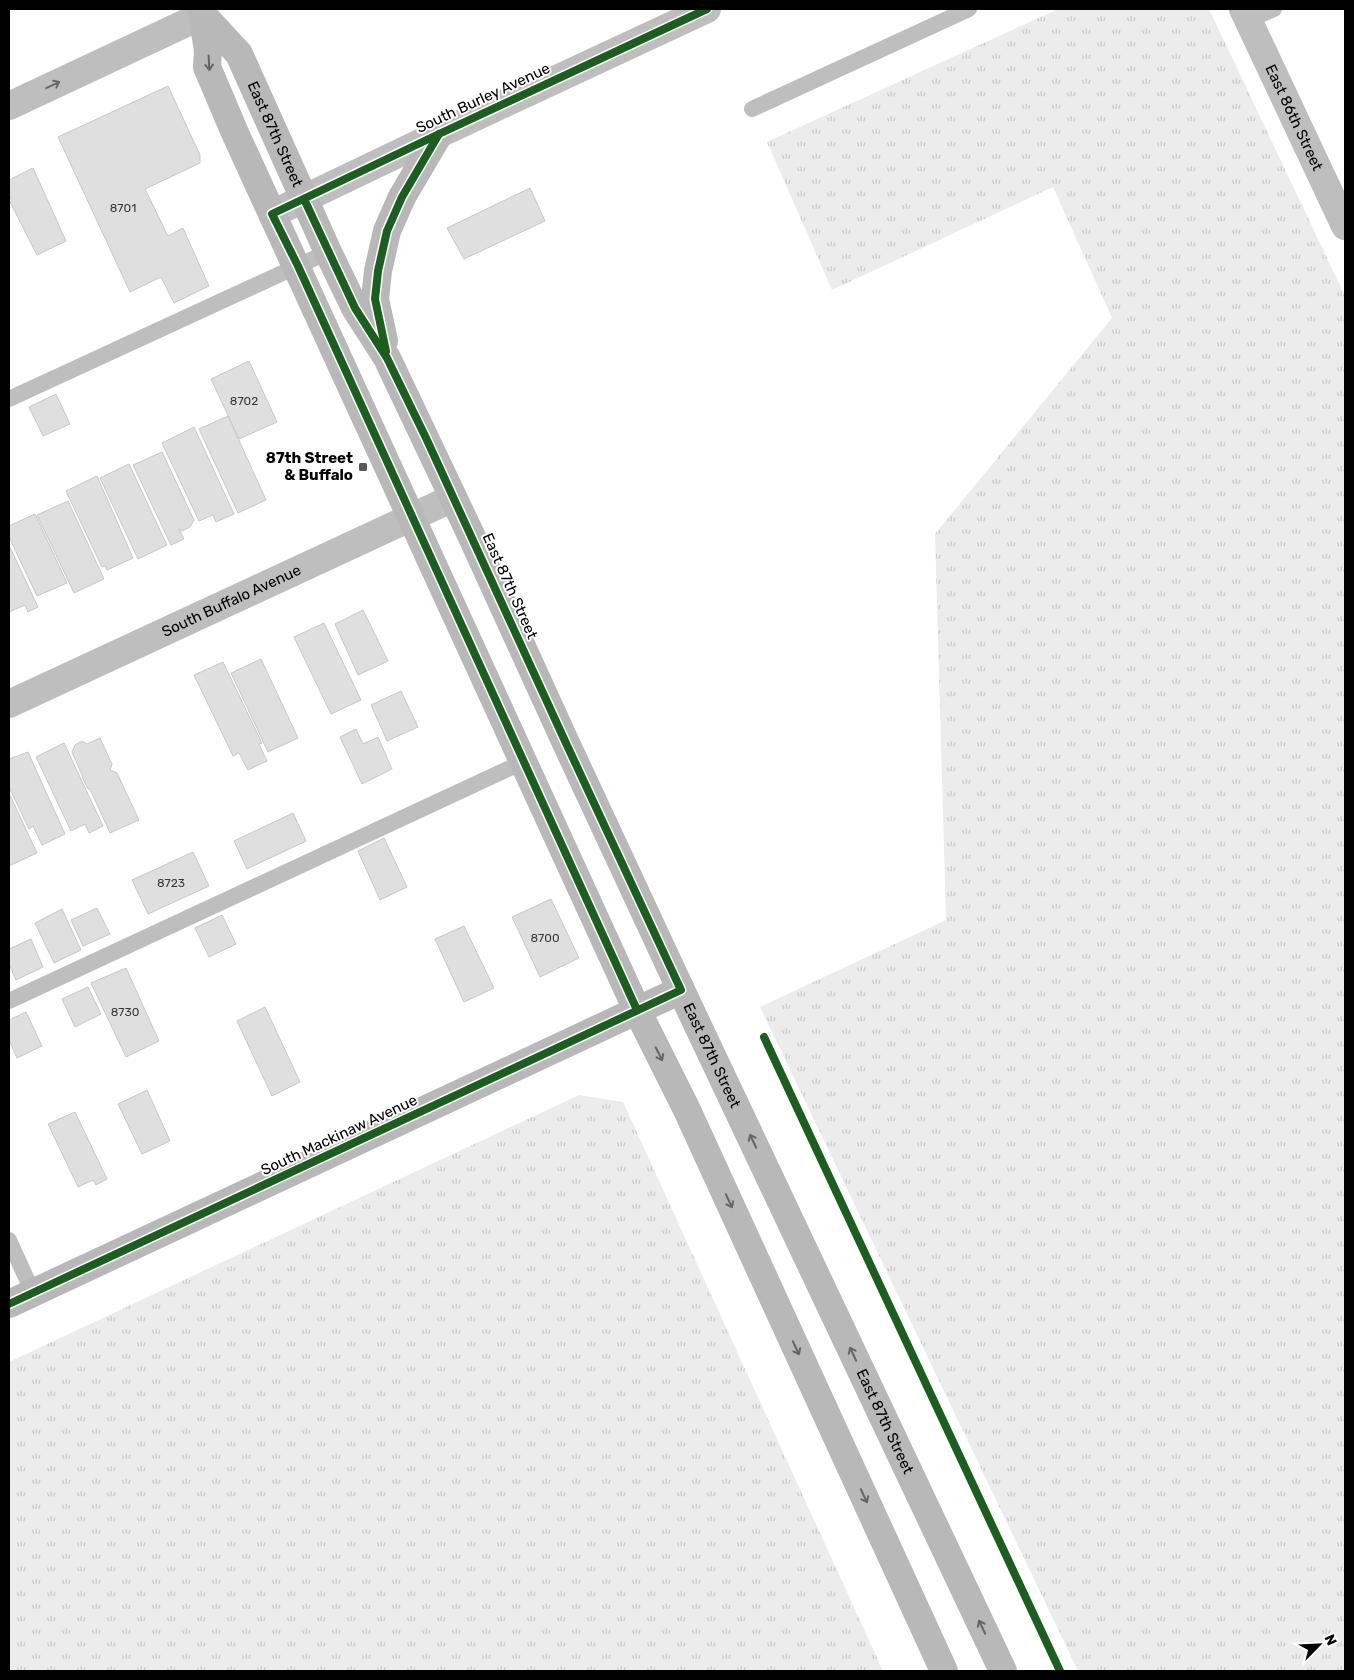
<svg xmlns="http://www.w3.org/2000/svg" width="1354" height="1680" viewBox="0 0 1354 1680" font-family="Rubik,sans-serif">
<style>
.grass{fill:url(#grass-tufts)}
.building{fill:#dfdfdf;stroke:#c7c7c7}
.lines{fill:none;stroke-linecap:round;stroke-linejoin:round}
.service{stroke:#bebebe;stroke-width:16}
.minor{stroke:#bebebe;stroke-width:28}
.tertiary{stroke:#bebebe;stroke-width:28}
.secondary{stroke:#b8b8b8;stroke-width:28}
.cycleway-casing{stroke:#fff;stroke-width:11}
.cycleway{stroke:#1b5e20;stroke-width:8}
.oneway{stroke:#656565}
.oneway2{stroke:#686868}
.poi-dot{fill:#595959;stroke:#fff;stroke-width:2}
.labels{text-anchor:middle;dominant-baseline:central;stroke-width:4;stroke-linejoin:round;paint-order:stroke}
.number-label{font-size:12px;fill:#383838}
.street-label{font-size:15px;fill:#000;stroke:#fff}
.poi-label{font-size:15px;font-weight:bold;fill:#000;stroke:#fff;text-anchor:end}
</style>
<defs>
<pattern id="grass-tufts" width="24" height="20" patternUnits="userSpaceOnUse" patternTransform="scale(1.25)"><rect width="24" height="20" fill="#ececec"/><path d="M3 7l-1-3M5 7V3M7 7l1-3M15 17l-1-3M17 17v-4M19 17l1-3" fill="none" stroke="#c9c9c9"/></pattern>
</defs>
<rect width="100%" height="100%" fill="#fff"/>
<g class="grass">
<polygon points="1058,9 1209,9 1345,296 1345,1671 1078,1671 760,1007 946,920 935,534 1112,318 1053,187 832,290 767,142"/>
<polygon points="579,1095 623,1102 883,1671 9,1671 9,1362"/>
</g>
<g class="building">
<polygon points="168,86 200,155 200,163 145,189 168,236 183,228 209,286 174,303 161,277 130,292 58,137"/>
<polygon points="33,168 66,241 37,255 10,202 12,201 9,195 9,180"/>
<polygon points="530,188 545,221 464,259 447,228"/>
<polygon points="249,361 277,422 239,439 211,379"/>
<polygon points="56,394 70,424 43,436 29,407"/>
<polygon points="228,416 266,500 238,513 199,429"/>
<polygon points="194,427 234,514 216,522 213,515 199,521 162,443"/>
<polygon points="162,452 194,520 190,527 182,531 179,529 184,539 171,545 133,465"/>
<polygon points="129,464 167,545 138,559 100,478"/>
<polygon points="97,476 133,558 107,570 105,566 102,567 66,491"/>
<polygon points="68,501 104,579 74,593 37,515"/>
<polygon points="35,514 67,583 37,596 9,537 9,526"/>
<polygon points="9,545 38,607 28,612 25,605 9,612"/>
<polygon points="363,610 388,661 358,675 335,624"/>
<polygon points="324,623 361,700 331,714 294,637"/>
<polygon points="261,659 298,738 268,752 231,673"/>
<polygon points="223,662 262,743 259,744 267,761 248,770 239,753 233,756 194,675"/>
<polygon points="401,691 418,727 387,741 371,705"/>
<polygon points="356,729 363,744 378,737 392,769 362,784 340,737"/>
<polygon points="100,738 112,764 110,770 117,773 139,820 110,833 90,789 88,789 83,779 82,775 72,752 75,745 82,741 87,744"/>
<polygon points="64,743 103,826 89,833 85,824 71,831 36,757"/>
<polygon points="28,752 65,834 42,845 33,826 29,829 9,787 9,759"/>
<polygon points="9,793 37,853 9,866"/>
<polygon points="293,813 306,841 247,869 234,841"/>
<polygon points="384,838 407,887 380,900 358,851"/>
<polygon points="193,852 209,886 148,914 132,880"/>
<polygon points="551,899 579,958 540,977 512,917"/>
<polygon points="97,908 110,934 83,946 71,920"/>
<polygon points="62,909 81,950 54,963 35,923"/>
<polygon points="222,915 236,944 209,957 195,928"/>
<polygon points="464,926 494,988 464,1002 435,939"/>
<polygon points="31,939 43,967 16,980 9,964 9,949"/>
<polygon points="126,968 159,1041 126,1057 91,983"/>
<polygon points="88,987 101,1014 75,1027 62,999"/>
<polygon points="265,1007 300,1082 272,1096 237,1021"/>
<polygon points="26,1012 42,1046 17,1058 9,1040 9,1020"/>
<polygon points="147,1090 170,1141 142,1154 118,1104"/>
<polygon points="75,1112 107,1179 96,1185 93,1180 78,1187 48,1124"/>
</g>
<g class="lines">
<g class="service">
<polyline points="1249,20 1274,9"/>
<polyline points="752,109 969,9"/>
<polyline points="9,399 328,252"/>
<polyline points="9,1001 523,762"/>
<polyline points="9,1240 33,1293"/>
</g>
<g class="minor">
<path id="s1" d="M1243,9L1345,226"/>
<polyline points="9,106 203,15"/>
</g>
<g class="tertiary">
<polyline points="272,214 439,134 707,9"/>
<path id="s2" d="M9,704L453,498"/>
</g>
<g class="secondary">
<polyline points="202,12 208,51 207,67 235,133 637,1010 687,1110 944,1671"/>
<path id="s3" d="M203,15L239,54L328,252L355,308L387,358L471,535L565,741L681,990L1003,1671"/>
<polyline points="384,341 375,299 378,271 387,231 402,197 439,134"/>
<polyline points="9,1304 681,990"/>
</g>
<g class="cycleway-casing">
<g id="cycleway">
<polyline points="386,351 375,299 378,271 387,231 402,197 439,134"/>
<polyline points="637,1010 298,266 272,214 439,134 707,9"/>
<polyline points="764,1037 1060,1671"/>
<polyline points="9,1304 681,990 565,741 426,438 387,358 355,308 304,199"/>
</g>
</g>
<use href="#cycleway" class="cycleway"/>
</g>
<defs><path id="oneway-shaft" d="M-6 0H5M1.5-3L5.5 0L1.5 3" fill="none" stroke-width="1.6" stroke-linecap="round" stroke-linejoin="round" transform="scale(1.25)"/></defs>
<g class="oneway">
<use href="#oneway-shaft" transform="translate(209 63) rotate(87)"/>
<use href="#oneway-shaft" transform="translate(659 1054) rotate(63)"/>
<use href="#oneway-shaft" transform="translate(753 1141) rotate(-115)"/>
<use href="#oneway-shaft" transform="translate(729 1201) rotate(65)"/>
<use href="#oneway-shaft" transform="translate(796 1348) rotate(65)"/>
<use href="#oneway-shaft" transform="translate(853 1354) rotate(-115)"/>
<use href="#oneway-shaft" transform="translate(864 1496) rotate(65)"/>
<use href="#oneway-shaft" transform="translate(982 1627) rotate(-115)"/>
</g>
<use class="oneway2" href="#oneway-shaft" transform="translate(53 85) rotate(-25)"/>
<rect class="poi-dot" x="358" y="462" width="10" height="10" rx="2.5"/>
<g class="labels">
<g class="number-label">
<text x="123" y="208">8701</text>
<text x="244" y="401">8702</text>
<text x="171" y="883">8723</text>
<text x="545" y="938">8700</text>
<text x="125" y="1012">8730</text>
</g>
<g class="street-label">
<text transform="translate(483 98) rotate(-25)">South Burley Avenue</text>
<text stroke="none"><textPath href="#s1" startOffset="120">East 86th Street</textPath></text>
<text stroke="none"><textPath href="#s3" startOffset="141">East 87th Street</textPath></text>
<text transform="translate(510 586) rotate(66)">East 87th Street</text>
<text stroke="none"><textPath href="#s2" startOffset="245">South Buffalo Avenue</textPath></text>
<text stroke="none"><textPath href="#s3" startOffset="1161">East 87th Street</textPath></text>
<text transform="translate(339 1135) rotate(-25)">South Mackinaw Avenue</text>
<text stroke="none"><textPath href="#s3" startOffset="1566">East 87th Street</textPath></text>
</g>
<g class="poi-label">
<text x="353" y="458">87th Street<tspan x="353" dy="17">&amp; Buffalo</tspan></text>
</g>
</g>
<rect width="1354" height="1680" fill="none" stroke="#000000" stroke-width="20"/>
<g transform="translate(1319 1645) rotate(66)" stroke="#ffffff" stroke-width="4" paint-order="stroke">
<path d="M0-4L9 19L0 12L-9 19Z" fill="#000000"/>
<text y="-8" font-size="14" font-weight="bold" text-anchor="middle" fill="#000000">N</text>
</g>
</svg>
